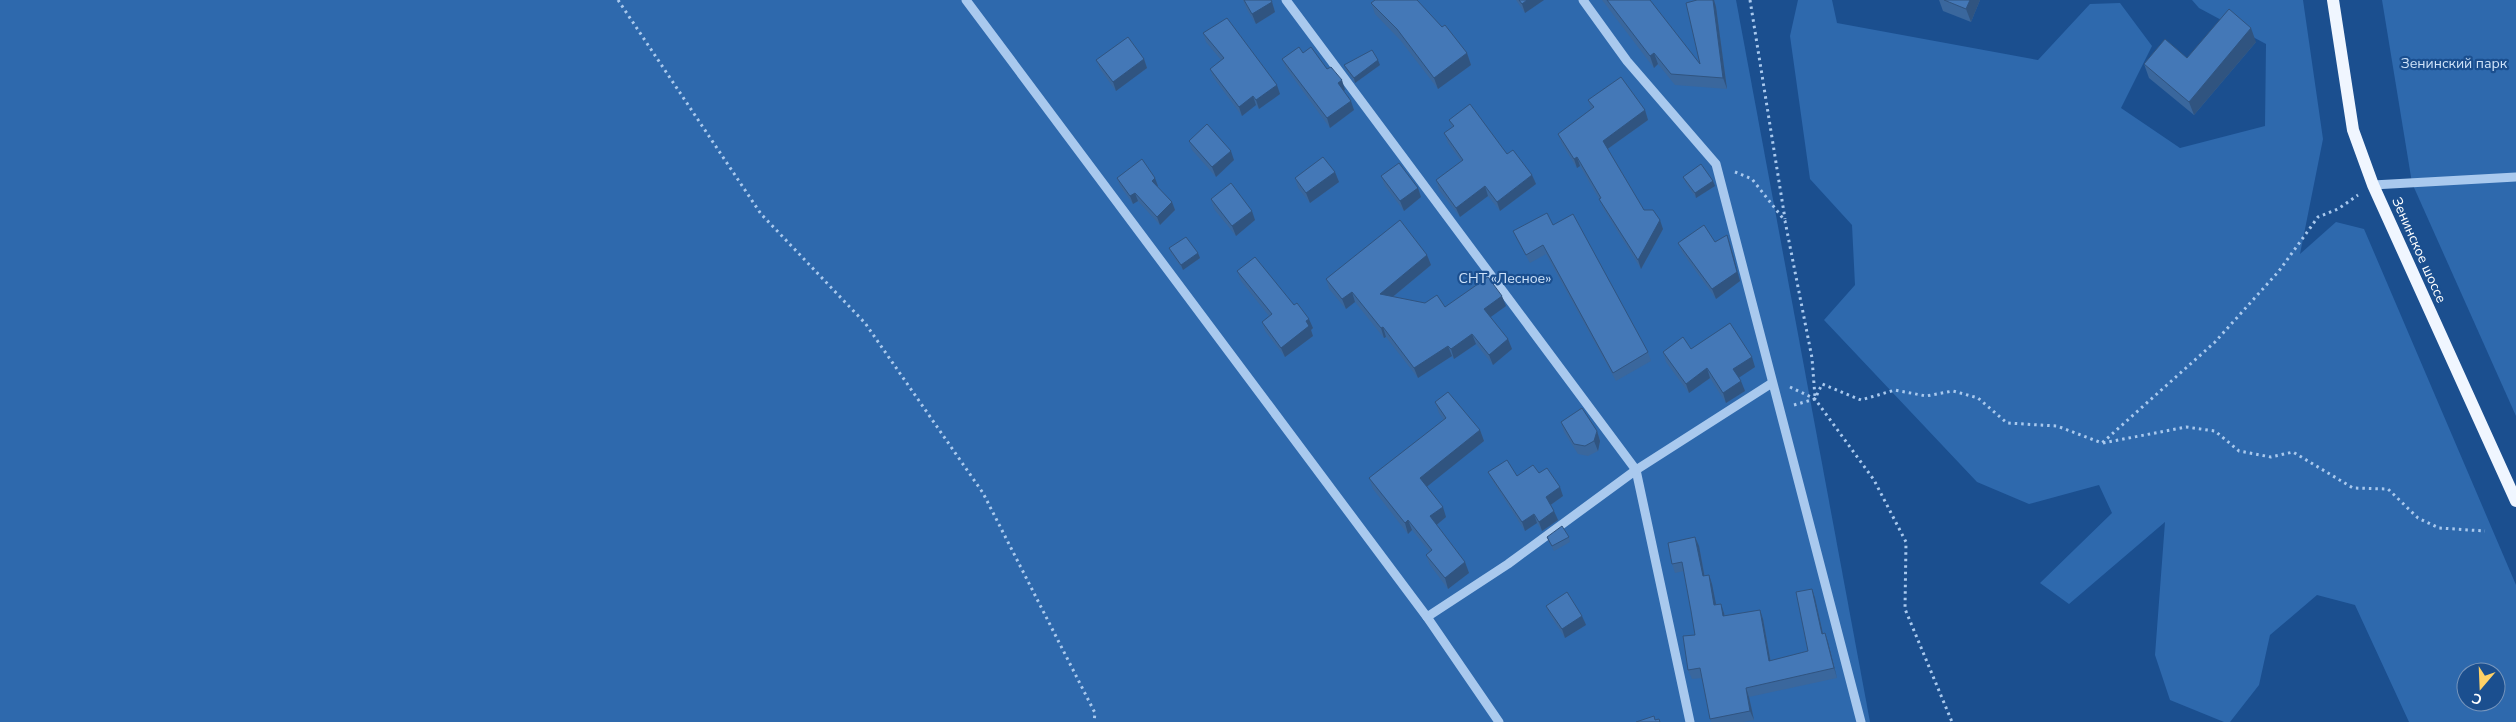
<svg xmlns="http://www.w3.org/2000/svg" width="2516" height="722" viewBox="0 0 2516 722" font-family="'Nunito Sans',sans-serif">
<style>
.green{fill:#2e69ad;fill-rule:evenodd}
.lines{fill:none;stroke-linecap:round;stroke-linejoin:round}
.path{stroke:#a9c9ee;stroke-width:3;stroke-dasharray:2.5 4;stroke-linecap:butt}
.minor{stroke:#a9c9ee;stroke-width:9}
.major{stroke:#f0f6ff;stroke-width:12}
.wall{fill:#3a679d}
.shaded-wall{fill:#305480}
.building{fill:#4478b7;stroke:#305480}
.labels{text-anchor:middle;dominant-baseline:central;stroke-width:4.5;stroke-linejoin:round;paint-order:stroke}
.park-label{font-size:14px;fill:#cfe3fa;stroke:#1b4f8f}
.street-label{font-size:14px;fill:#fff;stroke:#1b4f8f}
</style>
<rect width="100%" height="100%" fill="#1b4f8f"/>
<g class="green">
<polygon points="0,0 1736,0 1870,722 0,722"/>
<path d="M1798,0H1832L1837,23L2038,60L2090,4L2120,3L2152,46L2121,108L2180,148L2265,126L2266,44L2199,8L2192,0H2303L2323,139L2300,254L2336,222L2364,229L2516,585V722H2409L2355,605L2317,595L2270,635L2259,685L2230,722H2224L2170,700L2155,655L2165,522L2069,604L2040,583L2112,513L2099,485L2029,504L1977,482L1824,320L1855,285L1852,225L1810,179L1790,36ZM2466,672H2496V702H2466Z"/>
<polygon points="2382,0 2516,0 2516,416 2412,183"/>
</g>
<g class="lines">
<g class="path">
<polyline points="618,0 761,214 865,323 983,493 1095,713 1094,722"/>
<polyline points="1750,0 1785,219"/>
<polyline points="1735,172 1752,179 1785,221 1812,358 1815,397"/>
<polyline points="1790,387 1815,399 1874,480 1906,542 1905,609 1952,722"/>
<polyline points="1794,405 1815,399 1822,384 1861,400 1895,390 1926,396 1953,391 1978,398 2007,423 2057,426 2102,443 2215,342 2279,271 2318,217 2338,209 2358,195"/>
<polyline points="2103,443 2186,427 2215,431 2239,451 2271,457 2293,452 2353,488 2388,489 2418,518 2439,528 2485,531"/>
</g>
<g class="minor">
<polyline points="966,0 1427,617 1499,722"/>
<polyline points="1286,0 1636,470 1690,722"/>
<polyline points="1583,0 1627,61 1716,164 1861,722"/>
<polyline points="2373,185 2516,177"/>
<polyline points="1427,617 1508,564 1636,470 1772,383"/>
</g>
<polyline class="major" points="2333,0 2353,130 2373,185 2516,501"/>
</g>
<g class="wall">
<polygon points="1243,0 1272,2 1275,12 1256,24 1246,8"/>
<polygon points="1516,0 1544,0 1525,13"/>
<polygon points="1602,0 1650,0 1700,64 1697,0 1714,0 1716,7 1727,89 1675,85 1658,64 1654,68"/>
<polygon points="1939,0 1980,0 1971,22 1943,11"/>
<polygon points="1371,3 1442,27 1467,53 1471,65 1438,89 1401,41 1375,14"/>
<polygon points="1203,33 1280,94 1259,109 1256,105 1242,116 1213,77 1210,69 1221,60 1206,42"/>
<polygon points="2256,42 2194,115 2149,78 2144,64 2187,58"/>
<polygon points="1303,53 1327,69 1345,90 1344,91 1354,110 1330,128 1286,68 1282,59"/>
<polygon points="1144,59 1147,68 1116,91 1100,69 1096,60"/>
<polygon points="1344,65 1380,65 1355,83 1346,70"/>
<polygon points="1588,100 1645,110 1648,120 1608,149 1644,210 1663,229 1641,269 1603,208 1599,199 1580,166 1577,168 1562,144 1558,134 1591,109"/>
<polygon points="1449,120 1507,154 1532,175 1536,184 1500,211 1488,196 1460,217 1439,190 1436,180 1461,161 1448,143 1444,133 1452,128"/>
<polygon points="1189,141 1234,160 1216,177 1192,150"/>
<polygon points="1335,172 1339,182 1310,203 1298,188 1295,178"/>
<polygon points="1381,176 1418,188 1421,197 1404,211 1385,186"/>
<polygon points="1683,177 1713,181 1715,186 1696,198 1685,182"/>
<polygon points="1117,178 1158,186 1157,186 1172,202 1175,210 1160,225 1138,201 1133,204 1120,186"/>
<polygon points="1211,199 1255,220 1236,236 1214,209"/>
<polygon points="1553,225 1648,352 1651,361 1616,381 1546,254 1530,263 1517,240 1513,231"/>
<polygon points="1727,235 1730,244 1740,281 1716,299 1682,252 1678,243 1715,242"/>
<polygon points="1169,248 1198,253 1200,258 1183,270 1171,253"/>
<polygon points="1427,255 1431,265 1393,297 1445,307 1506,306 1490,317 1508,339 1512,349 1493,365 1476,344 1454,359 1452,356 1418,378 1386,337 1384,338 1355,302 1346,309 1329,289 1326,279"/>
<polygon points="1237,271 1313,328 1311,330 1313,336 1285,357 1265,331 1262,322 1269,316 1241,281"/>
<polygon points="1691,349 1755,367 1739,377 1745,391 1726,403 1710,378 1689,393 1666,362 1663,352"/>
<polygon points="1435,402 1480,430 1484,441 1426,487 1446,517 1437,525 1465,562 1469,573 1448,589 1430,565 1426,555 1430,552 1412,530 1408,534 1373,489 1369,478 1444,420 1439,413"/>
<polygon points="1561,422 1597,431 1600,441 1598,451 1588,456 1578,454 1564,432"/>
<polygon points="1488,472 1517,476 1539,473 1563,496 1551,505 1558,520 1542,531 1537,523 1525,531 1492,480"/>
<polygon points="1547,537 1569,537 1570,542 1554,551 1549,542"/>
<polygon points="1695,537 1699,546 1705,576 1709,575 1712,584 1716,605 1724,613 1725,616 1760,610 1763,619 1771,661 1808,651 1812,589 1815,598 1823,634 1825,633 1828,642 1837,678 1749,697 1754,720 1743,722 1711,722 1702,678 1692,679 1688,670 1695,635 1691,611 1684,571 1675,573 1672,564"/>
<polygon points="1546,606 1582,616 1586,625 1565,638 1550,615"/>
</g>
<g class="shaded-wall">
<polygon points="1527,0 1544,0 1525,13 1522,4"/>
<polygon points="1713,0 1714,0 1716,7 1727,89 1723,78"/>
<polygon points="1970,0 1980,0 1971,22 1966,9"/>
<polygon points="1272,2 1275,12 1256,24 1252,14"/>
<polygon points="2251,28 2256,42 2194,115 2189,102"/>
<polygon points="1467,53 1471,65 1438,89 1434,78"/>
<polygon points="1654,53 1658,64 1654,68 1650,56"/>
<polygon points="1144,59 1147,68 1116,91 1113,82"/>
<polygon points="1378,60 1380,65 1355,83 1354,78"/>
<polygon points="1342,80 1345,90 1341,93 1338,83"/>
<polygon points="1277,85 1280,94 1259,109 1256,100"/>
<polygon points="1253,96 1256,105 1242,116 1239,107"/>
<polygon points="1351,101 1354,110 1330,128 1327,118"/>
<polygon points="1645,110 1648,120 1606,150 1603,141"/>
<polygon points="1231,151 1234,160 1216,177 1212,167"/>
<polygon points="1577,157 1580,166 1577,168 1574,159"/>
<polygon points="1335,172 1339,182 1310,203 1306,193"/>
<polygon points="1532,175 1536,184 1500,211 1497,202"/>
<polygon points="1155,178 1158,186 1154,189 1152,181"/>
<polygon points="1713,181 1715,186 1696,198 1695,193"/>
<polygon points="1485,186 1488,196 1460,217 1456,208"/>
<polygon points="1418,188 1421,197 1404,211 1400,201"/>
<polygon points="1135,193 1138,201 1133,204 1130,196"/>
<polygon points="1172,202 1175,210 1160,225 1157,217"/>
<polygon points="1252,211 1255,220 1236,236 1232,226"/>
<polygon points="1660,220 1663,229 1641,269 1638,260"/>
<polygon points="1727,235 1730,244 1740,281 1716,299 1712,289"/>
<polygon points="1198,253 1200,258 1183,270 1181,265"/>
<polygon points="1427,255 1431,265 1384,304 1380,294"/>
<polygon points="1352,292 1355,302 1346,309 1342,299"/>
<polygon points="1502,296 1506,306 1488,319 1484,309"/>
<polygon points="1309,319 1313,328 1311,330 1313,336 1285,357 1281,348 1306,321"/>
<polygon points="1383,327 1386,337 1384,338 1381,328"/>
<polygon points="1472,334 1476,344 1454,359 1451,349"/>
<polygon points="1508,339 1512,349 1493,365 1489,355"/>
<polygon points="1448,346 1452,356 1418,378 1414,368"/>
<polygon points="1752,357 1755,367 1737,379 1733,369"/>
<polygon points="1707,368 1710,378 1689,393 1686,384"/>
<polygon points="1741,381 1745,391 1726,403 1723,393"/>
<polygon points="1480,430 1484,441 1424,489 1420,478"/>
<polygon points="1597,431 1600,441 1598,451 1594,441"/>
<polygon points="1560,487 1563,496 1549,506 1546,497"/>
<polygon points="1443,507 1446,517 1434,527 1430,516"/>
<polygon points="1554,511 1558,520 1542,531 1539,522"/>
<polygon points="1534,514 1537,523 1525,531 1522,522"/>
<polygon points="1408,520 1412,530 1408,534 1405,523"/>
<polygon points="1695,537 1699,546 1706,585 1703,576"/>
<polygon points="1465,562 1469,573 1448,589 1445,578"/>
<polygon points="1709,575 1712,584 1718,614 1714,605"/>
<polygon points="1812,589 1815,598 1825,643 1822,634"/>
<polygon points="1721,604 1724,613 1726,625 1723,616"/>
<polygon points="1760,610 1763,619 1772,670 1769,661"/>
<polygon points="1582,616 1586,625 1565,638 1562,629"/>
<polygon points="1825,633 1828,642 1837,678 1834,668"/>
<polygon points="1746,688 1749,697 1754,720 1750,711"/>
</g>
<g class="building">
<polygon points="1244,0 1271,0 1272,2 1252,14"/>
<polygon points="1375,0 1417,0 1442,27 1445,25 1467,53 1434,78 1397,29 1371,3"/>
<polygon points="1519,0 1527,0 1522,4"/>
<polygon points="1607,0 1650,0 1700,64 1686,3 1697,0 1713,0 1723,78 1671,74 1654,53 1650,56"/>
<polygon points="1944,0 1970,0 1966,9"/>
<polygon points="2229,9 2251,28 2189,102 2144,64 2165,39 2187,58"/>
<polygon points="1227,18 1277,85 1256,100 1253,96 1239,107 1210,69 1224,58 1203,33"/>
<polygon points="1128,37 1144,59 1113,82 1096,60"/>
<polygon points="1299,47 1303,53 1311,47 1327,69 1331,67 1342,80 1338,83 1351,101 1327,118 1282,59"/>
<polygon points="1372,50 1378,60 1354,78 1344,65"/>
<polygon points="1621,77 1645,110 1603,141 1644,210 1653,210 1660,220 1638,260 1599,199 1601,198 1577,157 1574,159 1558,134 1594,107 1588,100"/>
<polygon points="1470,104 1507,154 1513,150 1532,175 1497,202 1485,186 1456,208 1436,180 1463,160 1444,133 1454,126 1449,120"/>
<polygon points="1207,124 1231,151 1212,167 1189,141"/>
<polygon points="1323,157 1335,172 1306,193 1295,178"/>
<polygon points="1142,159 1155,178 1152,181 1172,202 1157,217 1135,193 1130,196 1117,178"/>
<polygon points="1399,163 1418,188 1400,201 1381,176"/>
<polygon points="1701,164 1713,181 1695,193 1683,177"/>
<polygon points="1231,183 1252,211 1232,226 1211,199"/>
<polygon points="1547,213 1553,225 1573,214 1648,352 1613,373 1543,245 1526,255 1513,231"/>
<polygon points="1400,220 1427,255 1380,294 1425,303 1437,295 1445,307 1488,277 1502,296 1484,309 1508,339 1489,355 1472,334 1451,349 1448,346 1414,368 1383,327 1381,328 1352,292 1342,299 1326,279"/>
<polygon points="1704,225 1715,242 1727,235 1737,272 1712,289 1678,243"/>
<polygon points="1186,237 1198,253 1181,265 1169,248"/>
<polygon points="1255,257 1294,305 1297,303 1309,319 1306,321 1309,326 1281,348 1262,322 1272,314 1237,271"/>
<polygon points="1730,323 1752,357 1733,369 1741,381 1723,393 1707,368 1686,384 1663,352 1683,337 1691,349"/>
<polygon points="1448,392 1480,430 1420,478 1443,507 1430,516 1465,562 1445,578 1426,555 1432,550 1408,520 1405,523 1369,478 1446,418 1435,402"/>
<polygon points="1582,408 1597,431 1594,441 1585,446 1574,444 1561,422"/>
<polygon points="1507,460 1517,476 1533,465 1539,473 1547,468 1560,487 1546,497 1554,511 1539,522 1534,514 1522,522 1488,472"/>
<polygon points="1562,526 1569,537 1552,546 1547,537"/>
<polygon points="1695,537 1703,576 1709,575 1714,605 1721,604 1723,616 1760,610 1769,661 1808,651 1796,592 1812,589 1822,634 1825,633 1834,668 1746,688 1750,711 1710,719 1700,668 1688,670 1683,636 1695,635 1691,611 1682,562 1672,564 1668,543"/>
<polygon points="1567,592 1582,616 1562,629 1546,606"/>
<polygon points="1654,716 1655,720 1659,719 1660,722 1636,722"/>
</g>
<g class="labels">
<g class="park-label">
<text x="2454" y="63">Зенинский парк</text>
<text x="1505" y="278">СНТ «Лесное»</text>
</g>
<g class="street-label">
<text transform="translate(2419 250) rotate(66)">Зенинское шоссе</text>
</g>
</g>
<g transform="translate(2481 687) rotate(199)"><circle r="24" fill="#1b4f8f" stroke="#7695bc"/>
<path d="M0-4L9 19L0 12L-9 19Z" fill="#ffd166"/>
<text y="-8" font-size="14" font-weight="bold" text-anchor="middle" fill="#ffffff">С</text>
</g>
</svg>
